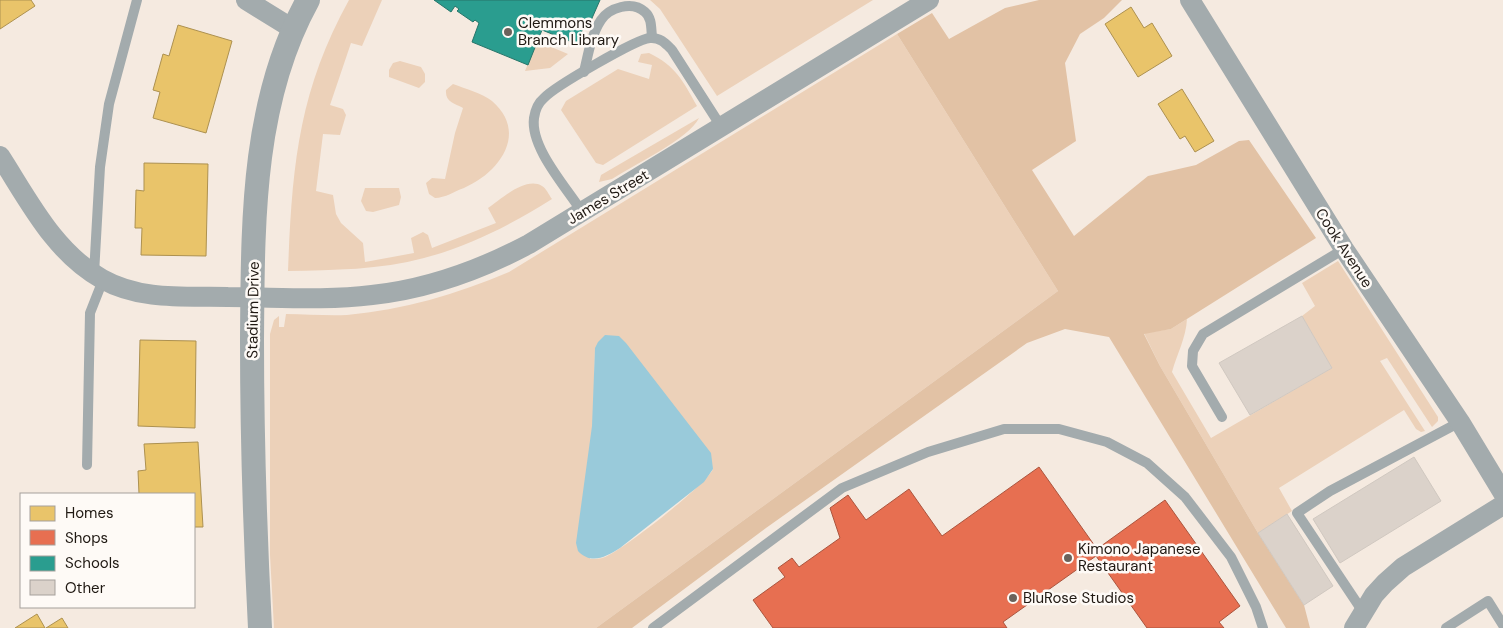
<svg xmlns="http://www.w3.org/2000/svg" width="1503" height="628" viewBox="0 0 1503 628" font-family="'DM Sans',sans-serif">
<style>
.green{fill:#ecd1b9;fill-rule:evenodd}
.forest{fill:#e2c2a5}
.water{fill:#99cada}
.homes{fill:#e9c46a;stroke:#ad9150}
.shops{fill:#e76f51;stroke:#ab553e}
.schools{fill:#2a9d8f;stroke:#27756a}
.building{fill:#dbd2ca;stroke:#d0c8c0}
.lines{fill:none;stroke-linecap:round;stroke-linejoin:round}
.service{stroke:#a3abad;stroke-width:10}
.minor{stroke:#a3abad;stroke-width:20}
.tertiary{stroke:#a3abad;stroke-width:24}
.poi-dot{fill:#6b625b;stroke:#fefaf6;stroke-width:2}
.labels{text-anchor:middle;dominant-baseline:central;stroke-width:5;stroke-linejoin:round;paint-order:stroke}
.poi-label{font-size:15px;fill:#201913;stroke:#fefaf6;text-anchor:start}
.street-label{font-size:15px;fill:#201913;stroke:#fefaf6}
</style>
<rect width="100%" height="100%" fill="#f5eae0"/>
<g class="green">
<path d="M349,0H382L362,46L351,43L330,105L343,109L346,115L340,135L323,134L316,191L333,195L336,214L341,223L363,243L365,262L414,253L411,238L423,232L428,235L432,248L496,223L488,208C501,199 526,176 542,186C546,188 549,195 552,199C512,224 470,246 424,258C380,270 334,270 288,271C292,168 298,92 349,0Z"/>
<polygon points="650,0 873,0 717,96 660,9"/>
<path d="M897,34L1058,291L596,628H274L270,555V334L274,320L279,316V327H284L286,314C306,314 327,316 347,315C403,310 457,294 509,272ZM595,348L713,469C706,485 624,549 605,557C600,559 595,559 590,559Z"/>
<polygon points="537,41 568,54 550,68 525,71"/>
<path d="M649,53C676,66 683,81 697,106L603,165L596,163L561,110L566,101L618,69L649,79L652,65L638,62L641,54Z"/>
<polygon points="400,61 421,67 425,74 425,82 419,88 389,77 389,70 393,63"/>
<path d="M453,84C466,89 482,93 492,101C529,133 499,173 464,188C455,191 445,198 435,198L429,194L426,183L432,178L445,179L455,133L463,108C454,103 445,102 446,90Z"/>
<path d="M699,118C690,138 632,166 612,179L599,182L601,175Z"/>
<polygon points="365,188 399,188 401,197 399,205 373,212 366,211 361,201"/>
<path d="M1338,261L1438,417V421L1432,427L1387,358L1380,361L1425,431L1421,432L1416,429L1404,410L1279,488L1292,511L1258,533L1160,366L1144,333L1171,329L1187,319C1186,338 1177,354 1172,372L1211,438L1332,368L1302,316L1315,306L1302,283Z"/>
</g>
<polygon class="forest" points="1039,0 1122,0 1104,18 1080,34 1065,63 1076,141 1032,170 1074,236 1148,176 1196,165 1239,141 1249,140 1316,238 1171,329 1144,334 1160,366 1258,533 1304,605 1310,628 1286,628 1109,337 1065,329 1027,343 766,528 632,628 596,628 1058,291 897,34 932,13 949,39 1005,8"/>
<path class="water" d="M605,335L619,336L626,343L711,453L713,469L704,482L620,548C606,557 591,565 578,551L576,543L592,426L595,348L598,342Z"/>
<g class="homes">
<polygon points="0,0 31,0 35,6 0,29"/>
<polygon points="1131,7 1144,28 1152,23 1172,56 1138,77 1105,24"/>
<polygon points="178,25 232,41 206,133 153,118 160,92 153,90 163,54 169,56"/>
<polygon points="1182,89 1214,141 1195,152 1185,136 1180,139 1158,104"/>
<polygon points="144,163 208,164 206,256 141,255 142,228 135,228 136,190 144,191"/>
<polygon points="140,340 196,341 195,428 138,426"/>
<polygon points="198,442 203,527 194,527 194,494 139,494 138,471 146,470 144,444"/>
<polygon points="37,614 45,628 15,628"/>
<polygon points="62,618 68,628 46,628"/>
</g>
<polygon class="shops" points="1039,467 1097,549 1165,500 1240,606 1219,622 1224,628 1147,628 1096,556 1003,622 1007,628 773,628 753,600 785,577 778,568 792,558 799,567 840,538 830,508 848,495 866,520 909,489 942,536"/>
<polygon class="schools" points="434,0 600,0 589,25 585,23 577,44 542,30 528,65 472,42 479,23 475,20 473,22 457,11 459,9 455,6 451,12"/>
<g class="building">
<polygon points="1302,316 1332,368 1250,415 1219,363"/>
<polygon points="1414,457 1441,501 1340,563 1313,519"/>
<polygon points="1287,514 1333,586 1304,605 1258,533"/>
</g>
<g class="lines">
<g class="service">
<path d="M584,72C588,55 591,35 601,20C609,8 632,0 645,12C652,18 651,28 652,37"/>
<path d="M582,212C567,188 530,148 534,118C535,111 538,103 544,98C554,87 636,39 650,38C660,37 666,44 672,50L722,128"/>
<polyline points="94,274 100,167 109,104 137,0"/>
<polyline points="1222,417 1192,366 1193,351 1203,334 1344,249"/>
<polyline points="87,465 90,313 103,280"/>
<polyline points="1363,612 1297,513 1330,491 1460,422"/>
<polyline points="653,628 842,488 928,452 1004,429 1059,429 1107,442 1147,463 1185,497 1231,557 1256,607 1263,628"/>
<polyline points="1446,628 1488,601 1503,625"/>
</g>
<g class="minor">
<polyline points="246,0 293,29"/>
<polyline points="1190,0 1344,249 1460,422 1503,493"/>
<path d="M0,156C29,201 54,252 102,279C141,301 186,296 228,297C276,297 324,301 372,295C428,289 480,270 529,244L929,0"/>
<polyline points="1354,628 1374,595 1385,583 1403,567 1503,505"/>
</g>
<path class="tertiary" d="M260,628C255,532 252,436 252,340C253,225 251,103 308,0"/>
</g>
<g class="poi-dot">
<circle cx="508" cy="32" r="5"/>
<circle cx="1068" cy="558" r="5"/>
<circle cx="1013" cy="598" r="5"/>
</g>
<g class="labels">
<g class="poi-label">
<text x="518" y="23">Clemmons<tspan x="518" dy="17">Branch Library</tspan></text>
<text x="1078" y="549">Kimono Japanese<tspan x="1078" dy="17">Restaurant</tspan></text>
<text x="1023" y="598">BluRose Studios</text>
</g>
<g class="street-label">
<text transform="translate(608 197) rotate(-31)">James Street</text>
<text transform="translate(1344 248) rotate(57)">Cook Avenue</text>
<text transform="translate(253 310) rotate(-89)">Stadium Drive</text>
</g>
</g>
<rect x="20" y="493" width="175" height="115" fill="#fefaf6" stroke="#a5a09b"/>
<rect x="30" y="506" width="25" height="15" fill="#e9c46a" stroke="#a5a09b"/>
<text x="65" y="518" font-size="15" fill="#201913">Homes</text>
<rect x="30" y="530" width="25" height="15" fill="#e76f51" stroke="#a5a09b"/>
<text x="65" y="543" font-size="15" fill="#201913">Shops</text>
<rect x="30" y="556" width="25" height="15" fill="#2a9d8f" stroke="#a5a09b"/>
<text x="65" y="568" font-size="15" fill="#201913">Schools</text>
<rect x="30" y="580" width="25" height="15" fill="#dbd2ca" stroke="#a5a09b"/>
<text x="65" y="593" font-size="15" fill="#201913">Other</text>
</svg>
